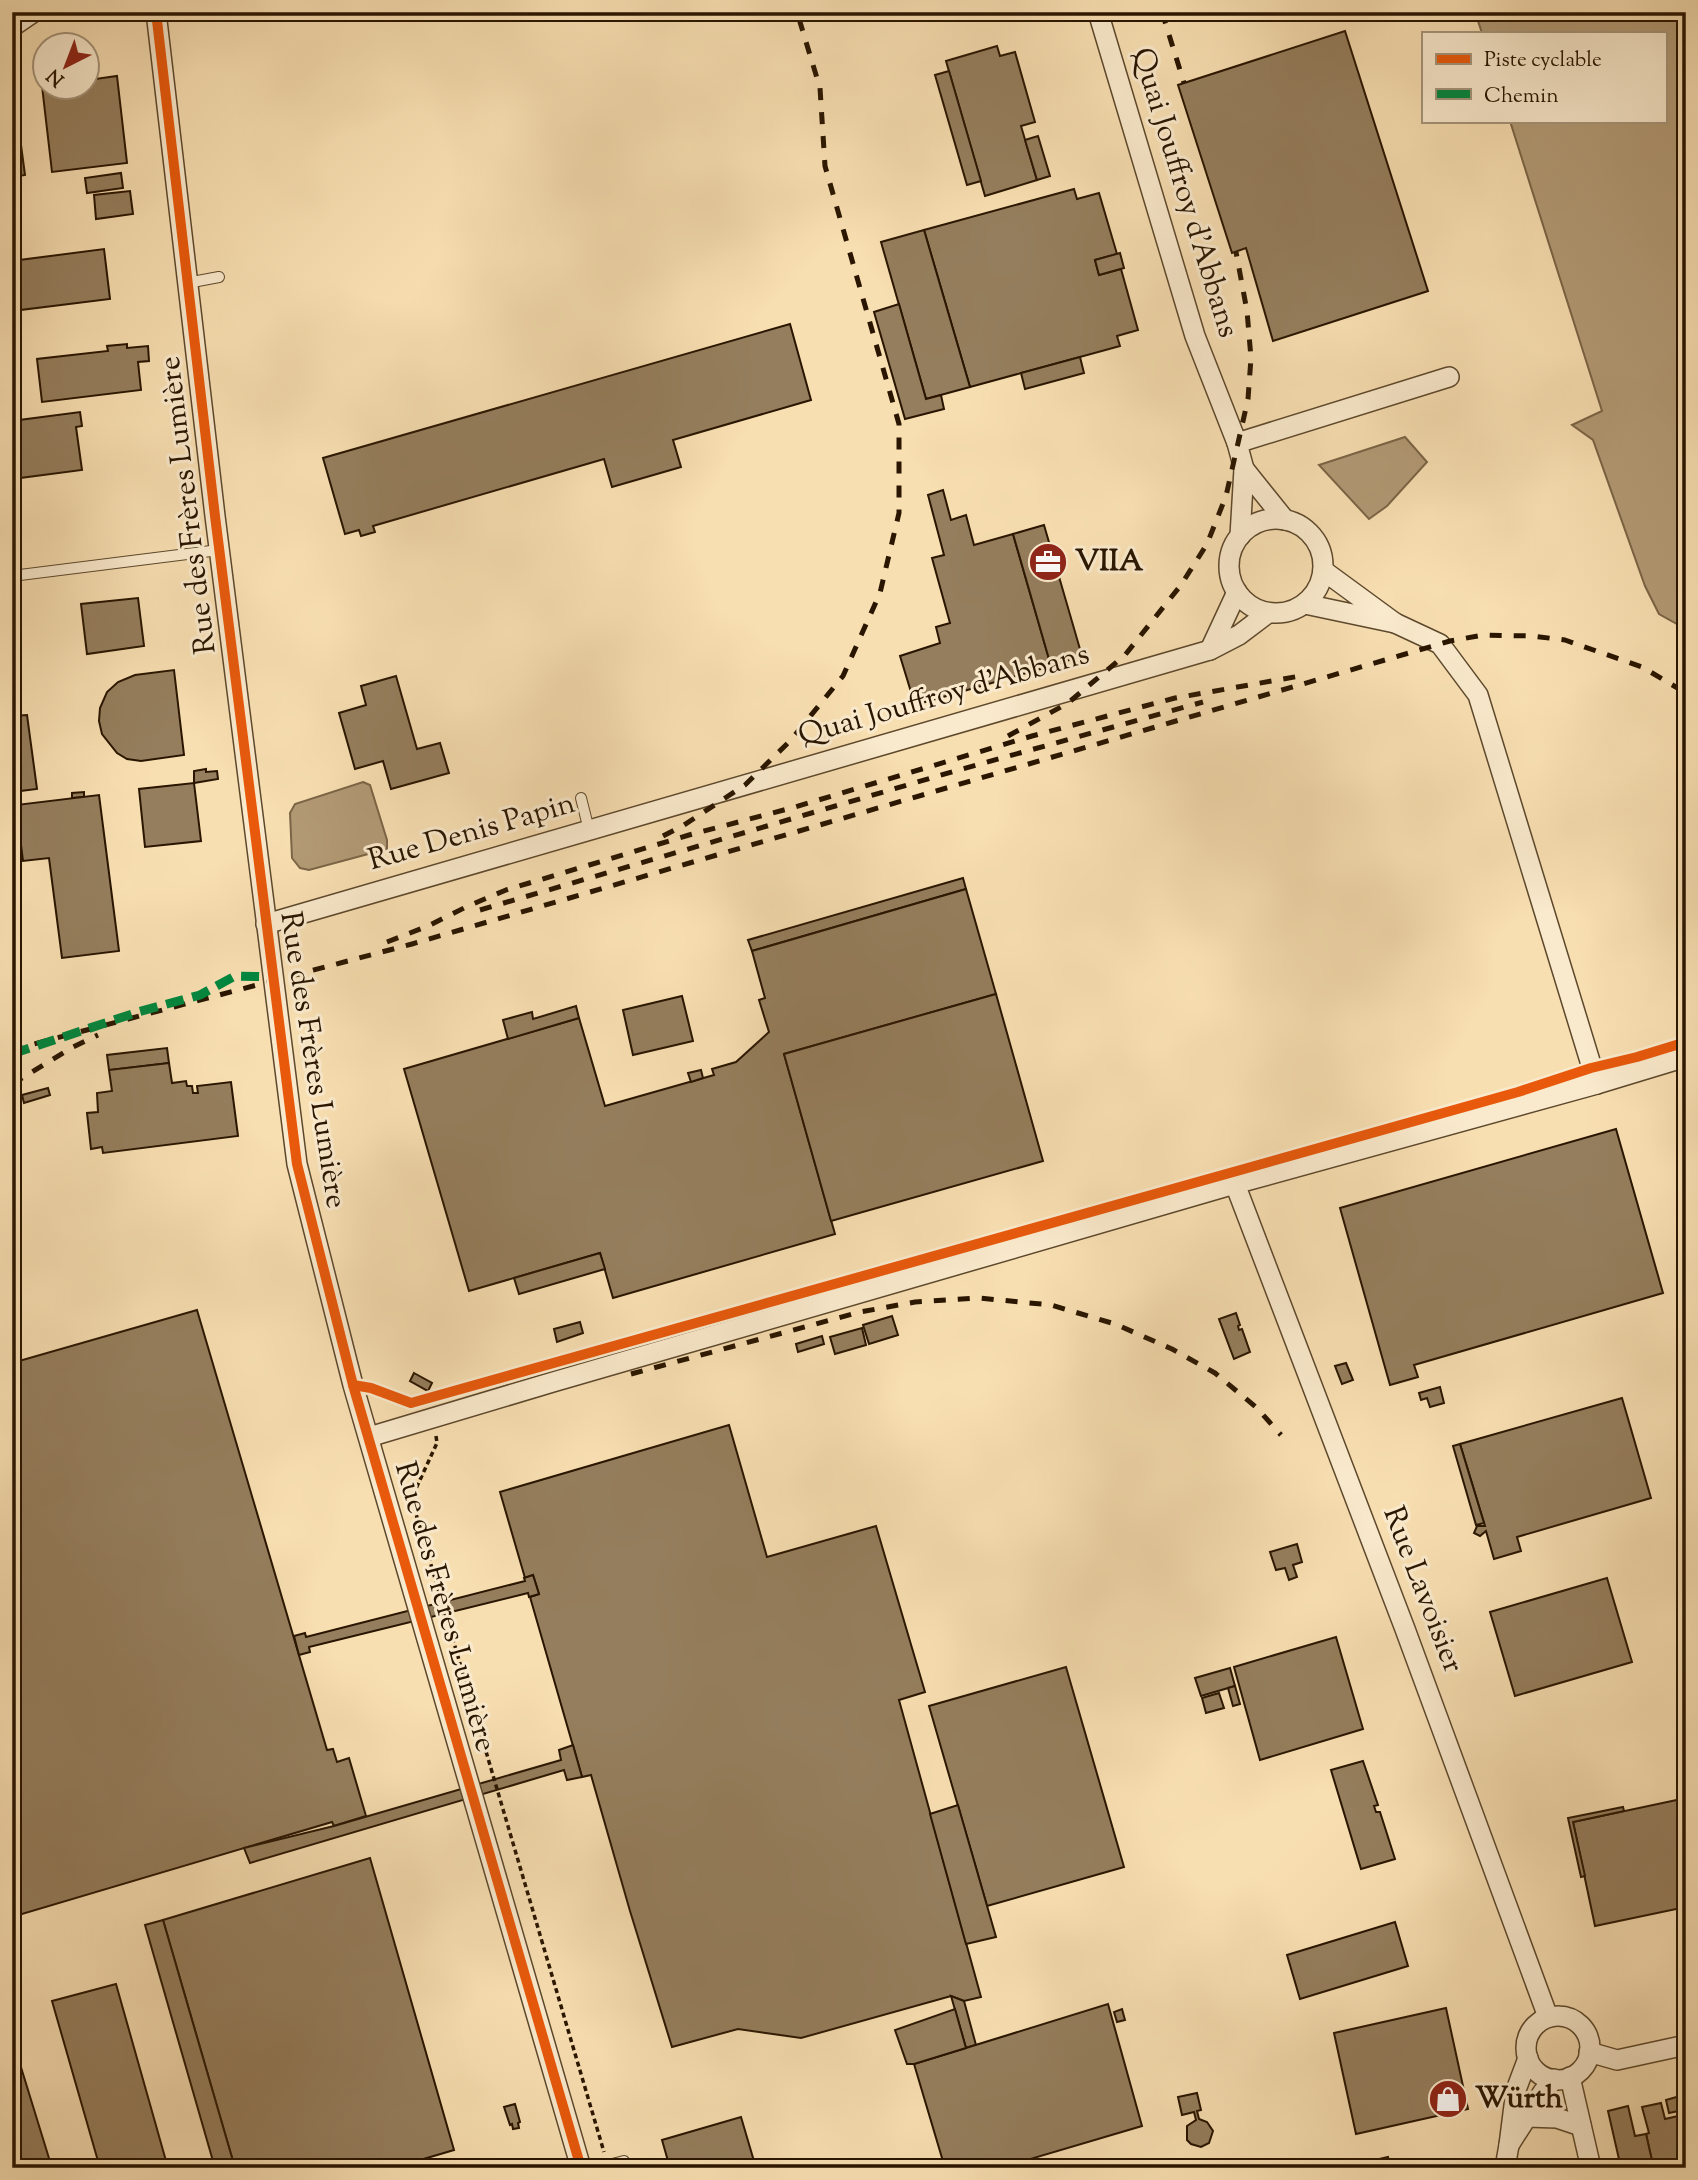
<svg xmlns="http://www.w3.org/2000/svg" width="1698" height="2180" viewBox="0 0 1698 2180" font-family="'Sorts Mill Goudy',serif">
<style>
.water{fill:#b29a75;stroke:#7b6546;stroke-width:2}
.building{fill:#957e5d;stroke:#291500;stroke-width:2}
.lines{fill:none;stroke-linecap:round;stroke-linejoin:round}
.lane-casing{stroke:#5d482c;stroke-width:12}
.street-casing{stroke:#5d482c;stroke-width:22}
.path{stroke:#291500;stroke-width:3.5;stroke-dasharray:5 3.5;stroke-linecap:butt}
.lane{stroke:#faeacd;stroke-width:10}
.street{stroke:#faeacd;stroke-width:19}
.rail{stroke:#291500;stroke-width:5;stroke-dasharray:12 12;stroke-linecap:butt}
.quiet{stroke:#00873e;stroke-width:9;stroke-dasharray:18 9;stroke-linecap:butt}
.cycleway-casing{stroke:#faeacd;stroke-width:15}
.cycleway{stroke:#e8590c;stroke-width:10}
.labels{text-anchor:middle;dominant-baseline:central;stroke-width:6;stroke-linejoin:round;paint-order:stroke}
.street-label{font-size:30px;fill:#291500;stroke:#faeacd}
.poi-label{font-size:30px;font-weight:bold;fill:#291500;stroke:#faeacd;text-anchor:start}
</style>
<rect width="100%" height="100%" fill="#f8dfb2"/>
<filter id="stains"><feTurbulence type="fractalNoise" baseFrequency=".00286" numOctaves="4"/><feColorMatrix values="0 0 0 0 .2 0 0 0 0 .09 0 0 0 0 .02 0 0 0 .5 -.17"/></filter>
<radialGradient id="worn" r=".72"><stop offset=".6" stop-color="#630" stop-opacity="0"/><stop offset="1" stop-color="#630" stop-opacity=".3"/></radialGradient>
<g class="water">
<polygon points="1475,12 1686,12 1686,629 1659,614 1645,586 1593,440 1572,425 1602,411 1510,121 1665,121 1665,33 1482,33"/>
<polygon points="1405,437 1427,462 1387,506 1369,519 1319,465"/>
<polygon points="363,782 370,785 387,840 387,849 309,870 300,868 292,858 290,813 295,804"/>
</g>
<g class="building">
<polygon points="1345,31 1428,291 1273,341 1246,248 1232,253 1178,85"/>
<polygon points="997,46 1000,56 1015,52 1035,122 1021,126 1037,180 985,196 946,61"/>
<polygon points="949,71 981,181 967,185 935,75"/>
<polygon points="117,76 127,163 52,172 42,86 46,85 46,88 88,88 88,80"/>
<polygon points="12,93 14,93 25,175 12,177"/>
<polygon points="1038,136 1050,176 1037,180 1025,140"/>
<polygon points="121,173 123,188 87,193 85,178"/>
<polygon points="1074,189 1077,199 1099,193 1117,254 1095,260 1099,275 1121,269 1138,330 1117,336 1120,346 970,387 924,230"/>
<polygon points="130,191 133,214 96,219 94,195"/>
<polygon points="924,230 970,387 926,399 881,242"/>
<polygon points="104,249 110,299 12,311 12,261"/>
<polygon points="1120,253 1124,268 1099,275 1095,260"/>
<polygon points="899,304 926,399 941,395 944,409 905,419 874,312"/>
<polygon points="790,324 811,400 673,440 681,467 612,487 604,459 373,526 375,532 361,536 359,530 345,534 323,458"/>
<polygon points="127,344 127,348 148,346 149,361 138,362 141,390 42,402 37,359 108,351 107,346"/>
<polygon points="1080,357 1084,373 1025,389 1021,373"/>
<polygon points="80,412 82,426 76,427 82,470 12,479 12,421"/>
<polygon points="943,490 951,520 966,515 974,545 1013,534 1051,666 915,705 900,656 940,643 936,627 950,623 932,558 944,555 928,495"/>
<polygon points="1044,525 1082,656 1051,666 1013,534"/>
<polygon points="138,598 144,646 87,654 81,604"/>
<polygon points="174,670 184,755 141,761 127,759 117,753 102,734 99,721 100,708 107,692 118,682 135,675"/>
<polygon points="396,676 417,749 440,743 449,773 391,789 383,761 355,769 339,713 366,705 361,686"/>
<polygon points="27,715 37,789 12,792 12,716"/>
<polygon points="206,769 206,772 217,771 218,779 194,783 194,771"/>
<polygon points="194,783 201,841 145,847 139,789"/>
<polygon points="84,792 84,797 72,798 72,793"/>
<polygon points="99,795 119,951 62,958 49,858 23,861 16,805"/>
<polygon points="963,878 966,889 752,951 748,940"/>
<polygon points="966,889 996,994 784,1054 835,1234 613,1298 600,1253 469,1291 404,1069 579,1018 605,1106 714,1075 712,1069 736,1062 769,1032 759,1000 765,998 752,951"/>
<polygon points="996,994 1043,1161 831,1221 784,1054"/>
<polygon points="682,996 693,1041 633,1055 623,1010"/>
<polygon points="576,1006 579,1018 508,1039 503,1020 532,1012 533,1019"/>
<polygon points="167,1048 169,1063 109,1070 107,1055"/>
<polygon points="169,1063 172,1083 186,1081 187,1086 192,1086 193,1093 198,1093 197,1086 231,1082 238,1136 103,1153 102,1147 91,1149 87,1113 98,1112 97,1093 112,1091 109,1070"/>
<polygon points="701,1070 703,1078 691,1082 688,1073"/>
<polygon points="48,1088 50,1095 24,1103 22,1095"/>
<polygon points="1616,1129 1663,1293 1414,1365 1418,1377 1390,1385 1340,1208"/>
<polygon points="600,1253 605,1269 519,1294 514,1278"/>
<polygon points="197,1310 327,1750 333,1749 337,1762 349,1758 366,1816 334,1826 332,1822 12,1917 12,1363"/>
<polygon points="1236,1313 1240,1325 1238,1326 1239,1330 1242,1329 1250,1352 1234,1359 1219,1319"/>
<polygon points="892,1316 898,1335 869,1344 863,1325"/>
<polygon points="580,1322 583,1333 557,1342 554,1329"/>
<polygon points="862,1328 866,1345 835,1354 830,1337"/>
<polygon points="822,1336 824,1344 798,1352 796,1344"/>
<polygon points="1346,1363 1353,1380 1342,1384 1335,1366"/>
<polygon points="414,1373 432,1383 428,1391 410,1381"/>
<polygon points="1440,1387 1444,1403 1430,1407 1427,1398 1421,1400 1419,1393"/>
<polygon points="1622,1398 1651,1498 1517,1537 1521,1551 1494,1559 1486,1531 1480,1536 1474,1533 1477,1526 1485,1526 1460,1444"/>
<polygon points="729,1425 767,1557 876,1526 925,1692 899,1700 981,1997 964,2001 951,1996 801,2038 738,2029 672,2047 630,1911 591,1775 582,1777 530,1597 539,1594 533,1575 525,1578 500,1492"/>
<polygon points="1460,1444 1484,1523 1476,1525 1453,1446"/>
<polygon points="1297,1544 1302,1562 1293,1565 1297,1577 1289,1580 1285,1568 1276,1570 1270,1552"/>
<polygon points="533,1575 539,1594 529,1597 528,1593 309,1647 310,1652 299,1655 294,1636 305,1633 306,1637 525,1581 524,1578"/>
<polygon points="1607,1578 1632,1662 1515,1696 1490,1612"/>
<polygon points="1336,1637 1363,1729 1260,1760 1234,1667"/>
<polygon points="1066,1667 1124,1867 987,1906 929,1706"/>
<polygon points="1230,1668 1235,1686 1201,1696 1195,1678"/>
<polygon points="1235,1686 1240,1704 1233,1706 1228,1688"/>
<polygon points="1219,1693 1224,1708 1206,1713 1202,1698"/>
<polygon points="573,1745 582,1777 567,1780 564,1770 250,1863 244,1848 334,1826 561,1760 559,1750"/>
<polygon points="1363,1761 1378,1805 1374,1806 1376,1812 1380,1812 1395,1859 1361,1869 1331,1770"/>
<polygon points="1686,1798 1686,1907 1595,1926 1573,1822"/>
<polygon points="958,1805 996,1937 966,1944 930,1814"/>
<polygon points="1623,1807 1624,1811 1573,1822 1585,1876 1581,1877 1568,1818"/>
<polygon points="370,1858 454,2150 393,2168 235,2168 163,1920"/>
<polygon points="163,1920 235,2168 215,2168 145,1925"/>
<polygon points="1395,1922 1408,1966 1300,1999 1287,1955"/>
<polygon points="116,1984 168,2168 100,2168 52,2001"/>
<polygon points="951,1996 964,2001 976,2045 966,2048"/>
<polygon points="1108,2004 1142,2126 1000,2168 945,2168 914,2064"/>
<polygon points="1446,2008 1468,2109 1356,2134 1334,2033"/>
<polygon points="955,2009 966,2048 914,2064 907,2064 895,2030"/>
<polygon points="1122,2009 1125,2020 1117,2022 1114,2012"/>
<polygon points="12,2038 52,2168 12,2168"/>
<polygon points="1197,2093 1201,2110 1197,2111 1199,2119 1207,2122 1213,2131 1209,2143 1201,2147 1191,2144 1187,2140 1187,2126 1196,2120 1194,2112 1182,2115 1178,2097"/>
<polygon points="1680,2096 1683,2110 1669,2113 1666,2100"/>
<polygon points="1661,2103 1665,2119 1678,2116 1686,2148 1686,2168 1657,2168 1656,2165 1653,2165 1646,2134 1649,2133 1642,2107"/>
<polygon points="515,2104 520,2122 518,2123 519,2128 513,2129 512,2124 510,2125 504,2107"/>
<polygon points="1628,2106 1635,2136 1646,2134 1653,2165 1643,2168 1621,2168 1608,2111"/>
<polygon points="741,2117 756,2168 670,2168 662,2140"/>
<polygon points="1388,2157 1391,2168 1340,2168"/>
</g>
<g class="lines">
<g class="lane-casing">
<g id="lane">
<polyline points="187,283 219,277"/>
<polyline points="12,576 219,550"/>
<polyline points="581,798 589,830"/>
<polyline points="597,2168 624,2161"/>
</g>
</g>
<g class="street-casing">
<g id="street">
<polyline points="156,12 215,516 297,1164 353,1385 581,2168"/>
<polyline points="1098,12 1195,336 1237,443 1244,469"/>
<polyline points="12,27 34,12"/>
<polyline points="1237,443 1449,377"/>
<circle cx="1276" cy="566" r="47"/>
<polyline points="1240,536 1244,469 1285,520"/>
<polyline points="1237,592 1210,650 1239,635 1268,613"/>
<polyline points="1305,604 1395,623 1324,571"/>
<polyline points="1395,623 1440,644 1478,695 1597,1084"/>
<polyline points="266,924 1210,650"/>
<polyline points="1235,1184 1405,1629 1548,2017"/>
<polyline points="369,1437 553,1382 1235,1184 1597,1084 1686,1057"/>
<circle cx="1558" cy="2048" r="32"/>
<polyline points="1589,2052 1617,2060 1686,2045"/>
<polyline points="1528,2058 1516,2090 1509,2145 1543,2092 1554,2079"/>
<polyline points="1570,2077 1591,2168"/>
<polyline points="1527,2117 1557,2118 1581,2126"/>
<polyline points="1505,2168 1509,2145"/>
</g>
</g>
<polyline class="path" points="436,1436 437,1443 413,1495 416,1514 604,2152"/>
<use href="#lane" class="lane"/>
<use href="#street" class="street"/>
<g class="rail">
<polyline points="1162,12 1184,83"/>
<polyline points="1008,736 1068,703 1125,655 1181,585 1207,544 1226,496 1248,399 1251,358 1247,311 1236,252"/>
<polyline points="663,836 684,825 745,785 790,741 843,676 880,593 899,513 899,424 825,166 820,88 797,12"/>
<polyline points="480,910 955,771 1203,702"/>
<polyline points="387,942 428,926 468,906 506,890 689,835 795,807 1032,736 1175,698 1306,675"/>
<polyline points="12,1052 30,1045 412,944 1450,641 1483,635 1532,636 1565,640 1642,667 1686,693"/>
<polyline points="12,1084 73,1047 98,1035"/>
<polyline points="631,1374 860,1312 915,1302 979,1298 1051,1305 1115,1324 1172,1349 1215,1373 1257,1408 1281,1435"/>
</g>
<polyline class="quiet" points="12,1054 138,1012 200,995 235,976 274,977"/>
<g class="cycleway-casing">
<g id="cycleway">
<polyline points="156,12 215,516 297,1164 353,1385 581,2168"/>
<polyline points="353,1385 371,1388 411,1403 1518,1092 1591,1068 1637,1057 1686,1042"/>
</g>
</g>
<use href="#cycleway" class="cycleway"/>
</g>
<defs>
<g id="office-disc" transform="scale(2.0125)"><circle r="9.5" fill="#8f2418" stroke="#faeacd"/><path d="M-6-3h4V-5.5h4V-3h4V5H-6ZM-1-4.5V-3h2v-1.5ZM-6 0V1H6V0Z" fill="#fff"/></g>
<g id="shop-disc" transform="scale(2.0125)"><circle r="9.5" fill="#8f2418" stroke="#faeacd"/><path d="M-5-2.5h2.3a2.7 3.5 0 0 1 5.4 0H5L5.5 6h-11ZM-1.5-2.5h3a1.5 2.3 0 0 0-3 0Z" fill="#fff"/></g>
</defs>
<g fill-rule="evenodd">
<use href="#office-disc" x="1048" y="562"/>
<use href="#shop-disc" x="1448" y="2099"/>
</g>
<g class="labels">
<g class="street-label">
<text transform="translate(1184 193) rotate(73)">Quai Jouffroy d'Abbans</text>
<text transform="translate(189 505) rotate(-97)">Rue des Frères Lumière</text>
<text transform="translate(944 696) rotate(-16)">Quai Jouffroy d'Abbans</text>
<text transform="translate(472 833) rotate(-16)">Rue Denis Papin</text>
<text transform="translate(312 1060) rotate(81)">Rue des Frères Lumière</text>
<text transform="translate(1422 1590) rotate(69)">Rue Lavoisier</text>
<text transform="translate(444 1607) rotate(74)">Rue des Frères Lumière</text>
</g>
<g class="poi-label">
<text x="1075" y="562">VIIA</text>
<text x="1475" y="2099">Würth</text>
</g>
</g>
<rect width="1698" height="2180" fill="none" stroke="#f8dfb2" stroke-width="42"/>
<rect x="14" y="14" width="1670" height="2152" fill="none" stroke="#291500" stroke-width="3.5"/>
<rect x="21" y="21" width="1656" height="2138" fill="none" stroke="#291500" stroke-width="2"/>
<rect x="1422" y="32" width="245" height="91" fill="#faeacd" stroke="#a6957b" stroke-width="2"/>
<rect x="1436" y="54" width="35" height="10" fill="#e8590c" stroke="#a6957b" stroke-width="2"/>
<text x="1484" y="66" font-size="21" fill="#291500">Piste cyclable</text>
<rect x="1436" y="89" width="35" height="10" fill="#00873e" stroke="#a6957b" stroke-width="2"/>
<text x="1484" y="102" font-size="21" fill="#291500">Chemin</text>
<g transform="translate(66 66) rotate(222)"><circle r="33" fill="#faeacd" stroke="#a6957b" stroke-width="2"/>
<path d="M0-5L12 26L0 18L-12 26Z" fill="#8f2418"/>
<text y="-10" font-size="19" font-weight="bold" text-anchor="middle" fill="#291500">N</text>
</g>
<rect width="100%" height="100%" filter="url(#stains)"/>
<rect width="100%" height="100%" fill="url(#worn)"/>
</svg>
